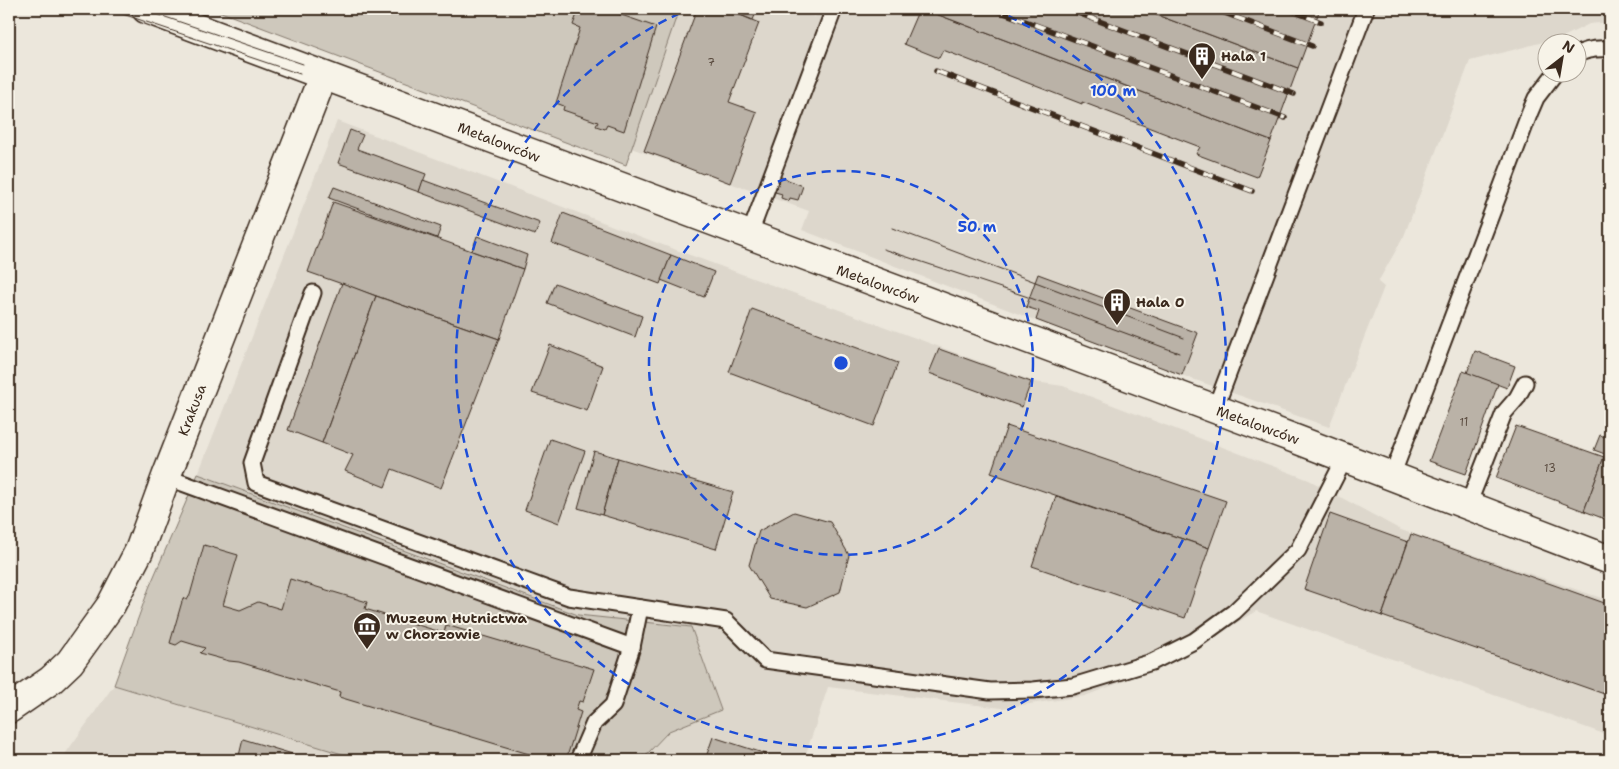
<svg xmlns="http://www.w3.org/2000/svg" width="1619" height="769" viewBox="0 0 1619 769" font-family="'Shantell Sans',sans-serif">
<style>
.built{fill:#ddd7cc}
.green{fill:#cec8bc;stroke:#84796d}
.building{fill:#bab2a7;stroke:#3b2a1e}
.lines{fill:none;stroke-linecap:round;stroke-linejoin:round}
.service-casing{stroke:#3b2a1e;stroke-width:19}
.minor-casing{stroke:#3b2a1e;stroke-width:31}
.service{stroke:#f7f3e8;stroke-width:15}
.minor{stroke:#f7f3e8;stroke-width:28}
.tram{stroke:#3b2a1e;stroke-width:1}
.rail-casing{stroke:#3b2a1e;stroke-width:5.5}
.rail{stroke:#f7f3e8;stroke-width:4;stroke-dasharray:11;stroke-linecap:butt}
.ring{fill:none;stroke:#1d4ed8;stroke-width:2.5;stroke-dasharray:9 6}
.labels{text-anchor:middle;dominant-baseline:central;stroke-width:4;stroke-linejoin:round;paint-order:stroke}
.number-label{font-size:11px;fill:#5b4c40}
.poi-label{font-size:14px;font-weight:bold;fill:#3b2a1e;stroke:#f7f3e8;text-anchor:start}
.street-label{font-size:14px;fill:#3b2a1e;stroke:#f7f3e8}
.centre{fill:#1d4ed8;stroke:#f7f3e8;stroke-width:2.5}
.ring-label{font-size:15px;text-anchor:middle;font-weight:bold;fill:#1d4ed8;stroke:#f7f3e8;stroke-width:4;stroke-linejoin:round;paint-order:stroke}
</style>
<rect width="100%" height="100%" fill="#ece7dc"/>
<filter id="ink" filterUnits="userSpaceOnUse"><feTurbulence type="fractalNoise" baseFrequency=".02" numOctaves="2"/><feDisplacementMap in="SourceGraphic" scale="10" xChannelSelector="R" yChannelSelector="G"/><feConvolveMatrix kernelMatrix="1 2 1 2 8 2 1 2 1" color-interpolation-filters="sRGB"/></filter>
<g filter="url(#ink)">
<g class="built">
<polygon points="679,9 791,9 815,17 819,9 1610,9 1610,22 1589,24 1563,37 1470,61 1404,236 1378,282 1384,287 1329,427 1184,376 1032,319 802,230 809,211 631,148"/>
<polygon points="337,121 660,244 1035,382 1063,386 1309,480 1401,530 1610,601 1610,736 1256,611 1166,665 1085,696 1002,708 828,687 804,760 636,760 648,753 669,731 721,709 691,627 578,615 198,474"/>
<polygon points="114,685 165,701 362,760 61,760"/>
</g>
<g class="green">
<polygon points="213,9 679,9 626,165"/>
<polygon points="198,474 578,615 691,627 721,710 669,731 648,753 636,760 362,760 114,685 149,588"/>
</g>
<g class="building">
<polygon points="579,9 610,9 610,11 656,27 624,131 607,125 605,129 596,126 598,122 563,110 564,106 556,103 580,28 573,25"/>
<polygon points="697,9 728,9 728,10 759,23 729,102 757,112 730,183 704,173 703,174 670,161 670,160 644,151"/>
<polygon points="728,9 738,9 755,15 753,20 728,10"/>
<polygon points="919,9 923,9 1271,141 1257,177 1196,154 1200,147 1082,102 1082,104 943,50 939,58 904,44"/>
<polygon points="923,9 1141,9 1298,68 1271,141"/>
<polygon points="1141,9 1320,9 1298,68"/>
<polygon points="350,130 363,135 357,149 426,174 419,192 338,163"/>
<polygon points="781,177 803,186 798,200 790,198 789,201 781,198 782,194 775,192"/>
<polygon points="423,180 540,223 535,235 419,192"/>
<polygon points="334,187 441,227 437,238 329,198"/>
<polygon points="333,202 523,269 499,339 308,272"/>
<polygon points="563,213 671,255 660,284 552,243"/>
<polygon points="477,236 527,255 523,269 472,251"/>
<polygon points="671,255 714,272 704,297 661,280"/>
<polygon points="1038,274 1198,333 1182,375 1036,320 1039,311 1026,307"/>
<polygon points="342,283 376,296 322,443 288,430"/>
<polygon points="555,283 642,316 635,337 547,303"/>
<polygon points="376,296 499,339 441,488 392,469 385,487 345,471 353,455 322,443"/>
<polygon points="752,309 898,363 874,426 729,372"/>
<polygon points="550,345 603,366 587,411 532,393"/>
<polygon points="939,349 1031,382 1022,407 929,373"/>
<polygon points="1475,351 1515,366 1507,388 1467,373"/>
<polygon points="1463,371 1498,384 1466,474 1429,461"/>
<polygon points="1007,426 1226,501 1209,548 991,473"/>
<polygon points="1516,426 1604,457 1584,511 1496,478"/>
<polygon points="1600,435 1610,439 1610,521 1584,511 1605,454 1594,450"/>
<polygon points="550,439 585,451 559,523 525,510"/>
<polygon points="594,451 618,458 602,515 578,508"/>
<polygon points="618,458 733,492 716,549 602,515"/>
<polygon points="1056,496 1209,548 1185,618 1032,566"/>
<polygon points="794,512 830,522 849,555 840,592 807,607 770,599 749,565 759,531"/>
<polygon points="1330,514 1408,542 1382,616 1304,589"/>
<polygon points="1411,534 1610,605 1610,696 1382,616"/>
<polygon points="204,545 238,555 223,605 240,610 258,602 281,609 290,579 367,602 365,609 444,633 446,625 594,669 583,702 579,701 576,710 581,712 566,760 549,760 339,697 340,692 239,662 229,661 200,653 205,648 182,641 176,645 170,643 183,598 187,600 190,595"/>
<polygon points="713,737 766,754 764,760 705,760"/>
<polygon points="243,739 312,760 238,760"/>
</g>
<g class="lines">
<g class="service-casing">
<g id="service">
<path d="M1576,55C1586,49 1599,48 1610,49"/>
<polyline points="749,236 834,9"/>
<polyline points="313,293 252,463 256,483 569,597 726,621 765,660 990,691 1033,690 1073,686 1152,662 1194,641 1234,612 1298,550 1345,458"/>
<polyline points="1215,409 1366,9"/>
<polyline points="1392,476 1530,112 1536,98 1556,72"/>
<polyline points="166,477 632,647"/>
<polyline points="1468,505 1504,413 1517,398 1525,383"/>
<polyline points="578,760 594,723 613,705 632,647 640,608"/>
</g>
</g>
<g class="minor-casing">
<g id="minor">
<polyline points="146,9 1298,440 1610,560"/>
<polyline points="9,709 51,680 70,662 111,605 139,551 166,477 323,76"/>
</g>
</g>
<use href="#service" class="service"/>
<use href="#minor" class="minor"/>
<g class="tram">
<polyline points="108,9 300,74"/>
<polyline points="142,9 303,64"/>
<polyline points="892,228 1184,338"/>
<polyline points="883,249 1025,296 1179,353"/>
</g>
<g class="rail-casing">
<g id="rail">
<polyline points="993,9 1285,118"/>
<polyline points="1067,9 1294,94"/>
<polyline points="1214,9 1312,46"/>
<polyline points="1287,9 1321,22"/>
<polyline points="936,71 1252,191"/>
</g>
</g>
<use href="#rail" class="rail"/>
</g>
</g>
<g class="ring">
<circle cx="841" cy="363" r="192"/>
<path d="M995 10A385 385 0 1 1 687 10"/>
</g>
<defs>
<g id="building-pin" transform="scale(1.4375)"><path d="M0 17L-7.5 6A9.5 9.5 0 1 1 7.5 6Z" fill="#3b2a1e" stroke="#f7f3e8"/><path d="M-4-6H4V6H1V3H-1V6H-4ZM-2.5-4.3h1.7v1.8h-1.7ZM.8-4.3h1.7v1.8H.8ZM-2.5-1h1.7V.8h-1.7ZM.8-1h1.7V.8H.8Z" fill="#fff"/></g>
<g id="museum-pin" transform="scale(1.4375)"><path d="M0 17L-7.5 6A9.5 9.5 0 1 1 7.5 6Z" fill="#3b2a1e" stroke="#f7f3e8"/><path d="M0-6L6-3V-2H-6V-3ZM-5-1h2V3h-2ZM-1-1h2V3h-2ZM3-1h2V3H3ZM-6 4H6V6H-6Z" fill="#fff"/></g>
</defs>
<g fill-rule="evenodd">
<use href="#building-pin" x="1202" y="56"/>
<use href="#building-pin" x="1117" y="302"/>
<use href="#museum-pin" x="367" y="626"/>
</g>
<g class="labels">
<g class="number-label">
<text x="711" y="62">7</text>
<text x="1464" y="422">11</text>
<text x="1550" y="468">13</text>
</g>
<g class="poi-label">
<text x="1221" y="56">Hala 1</text>
<text x="1136" y="302">Hala 0</text>
<text x="386" y="618">Muzeum Hutnictwa<tspan x="386" dy="16">w Chorzowie</tspan></text>
</g>
<g class="street-label">
<text transform="translate(499 142) rotate(21)">Metalowców</text>
<text transform="translate(878 284) rotate(20)">Metalowców</text>
<text transform="translate(192 410) rotate(-69)">Krakusa</text>
<text transform="translate(1258 425) rotate(20)">Metalowców</text>
</g>
</g>
<circle cx="841" cy="363" r="8" class="centre"/>
<g class="ring-label">
<text x="1113" y="96">100 m</text>
<text x="977" y="232">50 m</text>
</g>
<rect width="1619" height="769" fill="none" stroke="#f7f3e8" stroke-width="30"/>
<rect x="15" y="15" width="1589" height="739" fill="none" stroke="#3b2a1e" stroke-width="2" filter="url(#ink)"/>
<g transform="translate(1562 58) rotate(31)"><circle r="24" fill="#f7f3e8" stroke="#aca397"/>
<path d="M0-4L9 19L0 12L-9 19Z" fill="#3b2a1e"/>
<text y="-8" font-size="14" font-weight="bold" text-anchor="middle" fill="#3b2a1e">N</text>
</g>
</svg>
